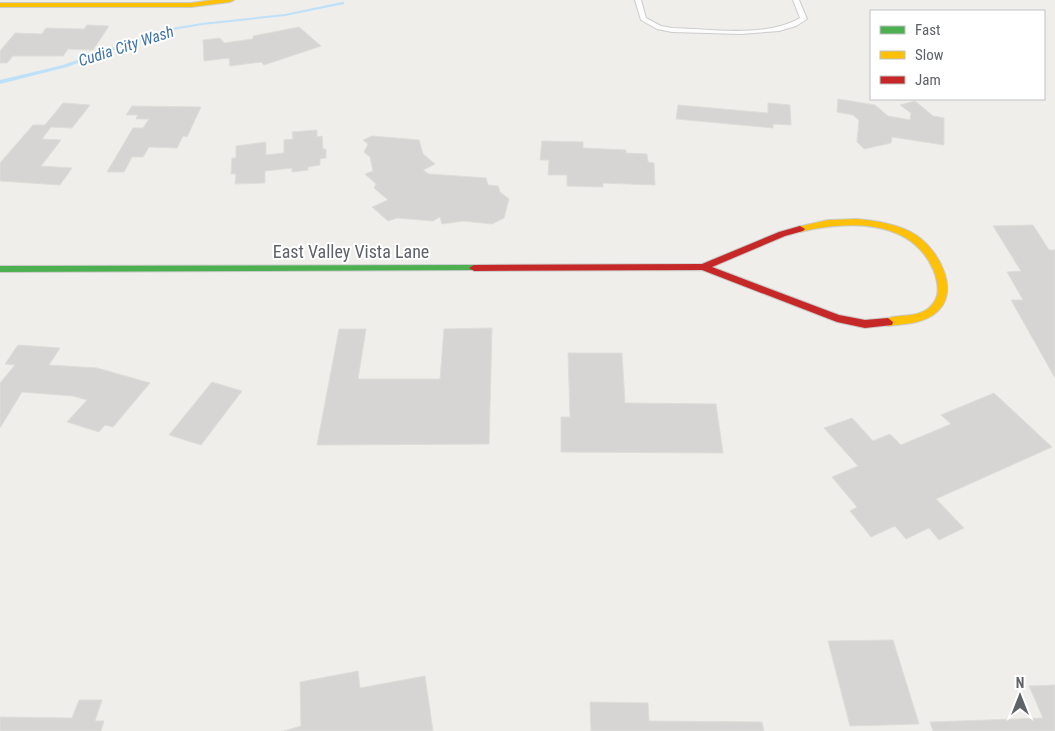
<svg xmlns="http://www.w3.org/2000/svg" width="1055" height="731" viewBox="0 0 1055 731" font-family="'Roboto Condensed',sans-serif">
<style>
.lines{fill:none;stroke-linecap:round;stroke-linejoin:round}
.stream{fill:#bfe0f9;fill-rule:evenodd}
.building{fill:#d6d5d3;stroke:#deddd9}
.lane-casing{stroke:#cbcccc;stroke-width:2}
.fast-casing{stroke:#cacacb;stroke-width:2}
.slow-casing{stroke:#cacacb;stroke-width:2}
.jam-casing{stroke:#cacacb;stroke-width:2}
.lane{fill:#fdfcfc;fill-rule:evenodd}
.fast{fill:#4caf50;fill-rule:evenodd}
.slow{fill:#ffc107;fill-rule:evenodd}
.jam{fill:#c62828;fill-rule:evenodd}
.labels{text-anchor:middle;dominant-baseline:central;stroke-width:4;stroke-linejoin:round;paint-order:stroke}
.far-water-label{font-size:16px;font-style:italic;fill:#4174aa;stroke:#fff}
.street-label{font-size:18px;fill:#5f6368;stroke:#fff}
</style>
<rect width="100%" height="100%" fill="#efeeea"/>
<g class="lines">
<polygon class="stream" points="342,2 344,2 344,4 285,16 202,25 167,31 67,67 0,84 0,80 63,65 166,29 202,23 285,14"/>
</g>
<g class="building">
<polygon points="87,25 109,26 93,50 68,49 63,56 13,56 7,63 0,63 0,51 15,33 42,34 46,28 84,29"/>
<polygon points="299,27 321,46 264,65 261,62 230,66 229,58 204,61 203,40 220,38 224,43 253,39 253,36"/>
<polygon points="838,99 875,105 888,116 910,120 911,113 900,105 915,101 933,116 944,118 944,145 892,137 891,143 864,149 857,142 859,120 853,115 837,112"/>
<polygon points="63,103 90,105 72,128 51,127 42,139 61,140 41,166 72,168 60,185 0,181 0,163 33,125 45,125"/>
<polygon points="768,103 790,105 791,125 773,124 773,128 676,119 678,105 768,113"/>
<polygon points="132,106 201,107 187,137 183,136 177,148 149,147 143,157 132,157 124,172 107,172 133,128 143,128 149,119 136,119 138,115 126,115"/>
<polygon points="317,130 317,137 322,136 323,149 326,149 326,158 320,159 320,165 308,167 308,170 292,172 292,168 265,171 265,183 235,184 236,174 231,174 232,158 236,158 236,146 266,142 266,155 284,153 284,140 293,139 292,132"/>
<polygon points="372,136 419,140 423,154 435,164 423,170 429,174 486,178 488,185 498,186 500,192 509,199 504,218 492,224 463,221 442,224 440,217 433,221 397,218 388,221 372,207 388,200 374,188 376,184 365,174 373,171 370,157 364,152 368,144 363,140"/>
<polygon points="542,141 583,142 583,148 626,150 626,153 647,154 648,162 654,163 655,185 603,183 603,187 567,186 567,175 548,175 549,160 540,160"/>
<polygon points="1033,225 1049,250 1055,250 1055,378 1011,300 1023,300 1007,272 1021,271 993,226"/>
<polygon points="492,328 489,444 317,445 339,329 366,329 358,379 440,379 444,329"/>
<polygon points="18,345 60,348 49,365 97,368 150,383 113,427 105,425 99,432 67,422 87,400 73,396 22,392 0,428 0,383 15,365 5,364"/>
<polygon points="568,353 622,353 625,403 716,404 723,453 561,452 561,417 570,417"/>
<polygon points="212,382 242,391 201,445 169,435"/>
<polygon points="994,393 1052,447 936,499 964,528 939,540 929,528 906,539 895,526 871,537 850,511 857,507 832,477 858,466 824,428 852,418 873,441 890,434 901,445 951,424 941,415"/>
<polygon points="893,640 919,724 850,726 828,641"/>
<polygon points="358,671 360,688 425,676 433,731 284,731 301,726 300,682"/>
<polygon points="1055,685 1055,731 933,731 930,722 1043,718 1029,686"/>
<polygon points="79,700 102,700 95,721 104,721 101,731 0,731 0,717 72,718"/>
<polygon points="590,702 648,703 649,721 762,722 764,731 591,731"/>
</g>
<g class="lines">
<g class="lane-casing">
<path id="lane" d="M635,0H641L646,18L661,26L672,28C710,29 766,38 800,18L793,0H799L807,19L796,26L779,31L741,34L672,32L657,29L641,20Z"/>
</g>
<g class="fast-casing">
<polygon id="fast" points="474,265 478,266 479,268 478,270 0,272 0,266"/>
</g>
<g class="slow-casing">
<g id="slow">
<polygon points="213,0 234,0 230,2 191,7 0,7 0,3 191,3"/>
<path d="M857,219C877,221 899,224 916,235C940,251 963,295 933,315C920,324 902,324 888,326L883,322C891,311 922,322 934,302C941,292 937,279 933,269C910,218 846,221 800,232L795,229L797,227L828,220Z"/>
</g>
</g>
<g class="jam-casing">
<polygon id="jam" points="800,226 805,229 803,231 785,236 712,267 839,315 865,320 888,318 893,322 892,325 865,328 837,322 702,270 474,271 469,268 474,265 702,264 779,232"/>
</g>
<use href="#lane" class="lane"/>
<use href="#fast" class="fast"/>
<use href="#slow" class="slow"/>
<use href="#jam" class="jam"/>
</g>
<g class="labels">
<g class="far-water-label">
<text transform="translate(126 46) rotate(-18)">Cudia City Wash</text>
</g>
<g class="street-label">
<text x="351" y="251">East Valley Vista Lane</text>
</g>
</g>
<rect x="870" y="10" width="175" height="90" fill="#ffffff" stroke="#bfc1c3"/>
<rect x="880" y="26" width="25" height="8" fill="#4caf50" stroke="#bfc1c3"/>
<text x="915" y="35" font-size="15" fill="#5f6368">Fast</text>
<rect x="880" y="51" width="25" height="8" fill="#ffc107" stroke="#bfc1c3"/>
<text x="915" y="60" font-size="15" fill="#5f6368">Slow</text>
<rect x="880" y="76" width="25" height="8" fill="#c62828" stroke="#bfc1c3"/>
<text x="915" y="85" font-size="15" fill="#5f6368">Jam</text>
<g transform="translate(1020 696)" stroke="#ffffff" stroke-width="4" paint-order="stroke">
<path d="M0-4L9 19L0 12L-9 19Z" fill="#5f6368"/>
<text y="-8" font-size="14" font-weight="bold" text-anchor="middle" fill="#5f6368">N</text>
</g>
</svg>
